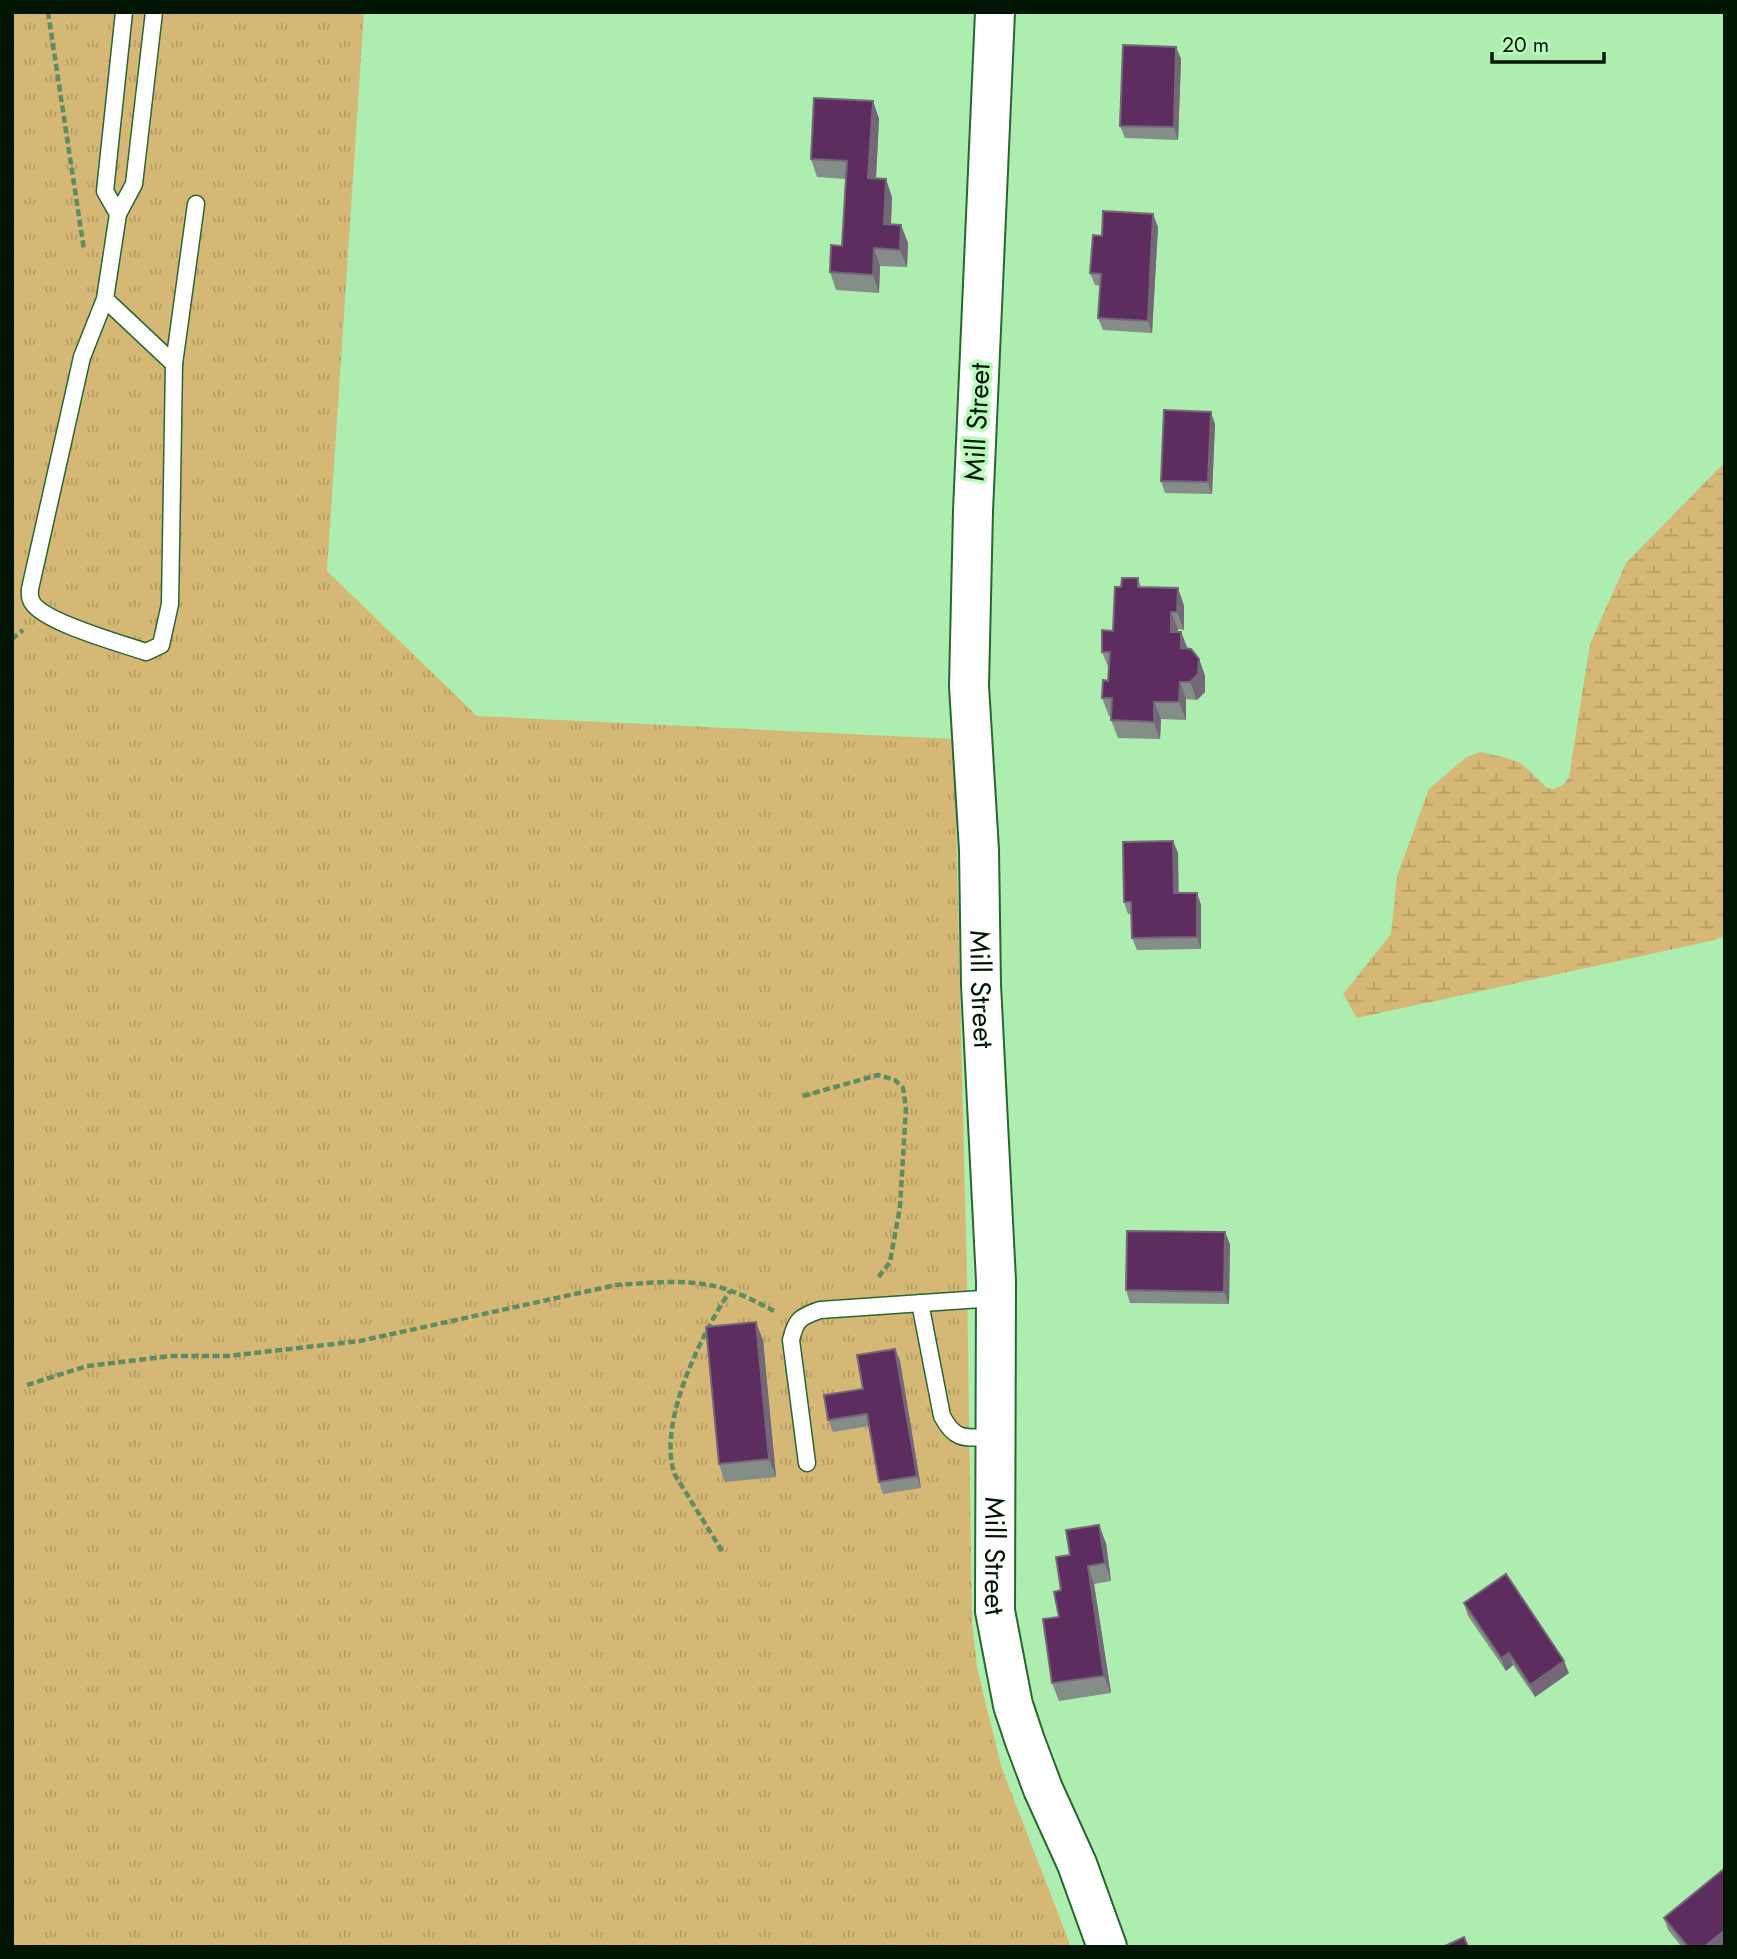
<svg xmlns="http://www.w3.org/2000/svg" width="1737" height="1959" viewBox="0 0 1737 1959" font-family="Jost,sans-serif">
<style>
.grass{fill:url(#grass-tufts)}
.wetland{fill:url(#wetland-marsh)}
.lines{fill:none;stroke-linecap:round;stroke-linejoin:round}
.service-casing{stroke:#2a6631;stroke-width:19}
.tertiary-casing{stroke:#2a6631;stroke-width:42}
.path{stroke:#5f8c62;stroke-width:4.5;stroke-dasharray:7 3.5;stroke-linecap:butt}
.service{stroke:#fff;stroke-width:16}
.tertiary{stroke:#fff;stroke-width:38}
.wall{fill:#848d87}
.shaded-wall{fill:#746777}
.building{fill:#5c2d5e;stroke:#746777;stroke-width:2}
.labels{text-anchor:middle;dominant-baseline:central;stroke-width:7;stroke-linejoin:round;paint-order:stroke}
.street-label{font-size:28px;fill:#001603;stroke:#bafabd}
</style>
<defs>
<pattern id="grass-tufts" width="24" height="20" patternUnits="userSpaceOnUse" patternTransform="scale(1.75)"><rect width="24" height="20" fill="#d6b876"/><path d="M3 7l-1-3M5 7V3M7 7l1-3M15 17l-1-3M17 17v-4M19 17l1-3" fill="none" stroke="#b69d64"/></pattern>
<pattern id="wetland-marsh" width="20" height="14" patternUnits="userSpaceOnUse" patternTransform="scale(1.75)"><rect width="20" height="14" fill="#d6b876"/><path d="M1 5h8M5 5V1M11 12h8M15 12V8" fill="none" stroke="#b69d64"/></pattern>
</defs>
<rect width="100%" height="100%" fill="#adedb0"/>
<polygon class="grass" points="12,12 364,12 327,571 477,716 954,739 967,1280 972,1622 977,1667 1001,1766 1071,1947 12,1947"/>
<polygon class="wetland" points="1725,462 1725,935 1715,940 1357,1018 1343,994 1391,934 1397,876 1429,789 1465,758 1480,752 1507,758 1521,763 1547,788 1554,789 1563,785 1569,777 1590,644 1626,563"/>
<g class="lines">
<g class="service-casing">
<g id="service">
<polyline points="124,12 105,191 118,214 134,184 154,12"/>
<path d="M105,299L174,364L170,604L161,645L146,652C123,644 38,621 31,600C29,596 30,592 30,589L82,357L105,299L118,214"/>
<polyline points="174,364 196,204"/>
<path d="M920,1303L942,1416C956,1443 967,1437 995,1437"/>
<path d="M807,1463L791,1340C796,1319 800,1317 820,1310L996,1298"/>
</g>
</g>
<g class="tertiary-casing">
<g id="tertiary">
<path id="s1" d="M995,12L973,511L969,686L979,850L981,985L996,1281L995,1611L1013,1705L1025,1741L1043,1789L1077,1864L1107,1947"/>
</g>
</g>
<g class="path">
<polyline points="48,12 84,250"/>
<polyline points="12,639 23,630"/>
<polyline points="803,1096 878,1075 895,1080 903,1088 906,1107 900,1207 890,1262 877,1279"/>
<path d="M27,1385L87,1366L171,1356H228L360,1341L616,1285C648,1283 682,1279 714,1286C734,1290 755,1301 774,1311"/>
<path d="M722,1551L675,1475C656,1425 702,1333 730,1291"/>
</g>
<use href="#service" class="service"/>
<use href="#tertiary" class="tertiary"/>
</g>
<g class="wall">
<polygon points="1176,47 1181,59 1178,140 1125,138 1120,126"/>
<polygon points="873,101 879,119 876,178 892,197 891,225 901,225 908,243 907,267 880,266 879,293 836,290 830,272 842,246 846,179 817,177 811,159"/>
<polygon points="1158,227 1152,333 1103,330 1098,318 1100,286 1095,285 1090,273 1102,236"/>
<polygon points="1215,424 1212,494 1165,493 1161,481"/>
<polygon points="1138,578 1141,587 1178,588 1184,606 1184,630 1178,629 1178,632 1181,632 1188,649 1199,659 1205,676 1205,692 1197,700 1186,699 1186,720 1161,719 1160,739 1118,738 1111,720 1111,716 1109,716 1102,698 1108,681 1109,669 1102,652 1113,631 1121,587"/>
<polygon points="1173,841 1178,853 1178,893 1197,893 1201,905 1201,949 1137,950 1132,938 1132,914 1128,914 1124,902"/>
<polygon points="1230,1244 1229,1304 1130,1303 1126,1290"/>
<polygon points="763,1340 776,1477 725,1482 719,1464"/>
<polygon points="895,1349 900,1361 921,1488 883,1494 879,1482 869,1426 833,1432 828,1420 863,1389"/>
<polygon points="1106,1543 1111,1581 1094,1584 1111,1693 1059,1701 1052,1683 1061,1590 1070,1555"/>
<polygon points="1464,1603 1569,1673 1535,1697 1513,1665 1506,1671 1468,1616"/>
<polygon points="1664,1918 1725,1945 1723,1947 1682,1947 1668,1930"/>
</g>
<g class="shaded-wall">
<polygon points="1176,47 1181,59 1178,140 1174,127"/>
<polygon points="873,101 879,119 875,196 868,178"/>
<polygon points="886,179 892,197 890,242 884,224"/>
<polygon points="1153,214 1158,227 1152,333 1148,321"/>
<polygon points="901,225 908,243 907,267 900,250"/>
<polygon points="874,248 880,266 879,293 873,275"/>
<polygon points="1211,412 1215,424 1212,494 1208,482"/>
<polygon points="1178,588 1184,606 1184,630 1177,612"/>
<polygon points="1171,612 1178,629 1177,650 1171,632"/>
<polygon points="1181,632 1188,650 1181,648"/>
<polygon points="1199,659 1205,676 1205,692 1197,700 1190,682"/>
<polygon points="1180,682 1186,699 1186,720 1179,702"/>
<polygon points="1154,702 1161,719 1160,739 1154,722"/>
<polygon points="1173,841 1178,853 1179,906 1174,893"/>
<polygon points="1197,893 1201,905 1201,949 1197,937"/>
<polygon points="1225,1232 1230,1244 1229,1304 1224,1292"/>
<polygon points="756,1322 763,1340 776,1477 769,1459"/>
<polygon points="895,1349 900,1361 921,1488 917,1476"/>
<polygon points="1099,1525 1106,1543 1111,1581 1105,1563"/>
<polygon points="1088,1566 1094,1584 1111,1693 1104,1676"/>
<polygon points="1509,1653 1513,1665 1506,1671 1501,1658"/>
<polygon points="1564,1661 1569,1673 1535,1697 1530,1685"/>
<polygon points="1725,1930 1725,1945 1723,1947 1704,1947"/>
</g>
<g class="building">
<polygon points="1123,45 1176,47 1174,127 1120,126"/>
<polygon points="814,98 873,101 868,178 886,179 884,224 901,225 900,250 874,248 873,275 830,272 831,245 842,246 847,161 811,159"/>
<polygon points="1103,211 1153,214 1148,321 1098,318 1101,274 1090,273 1093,235 1102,236"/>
<polygon points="1164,410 1211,412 1208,482 1161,481"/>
<polygon points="1122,578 1138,578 1138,587 1178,588 1177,612 1171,612 1171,632 1181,632 1181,648 1191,649 1199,659 1198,674 1190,682 1180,682 1179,702 1154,702 1154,722 1111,720 1112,698 1102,698 1103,680 1108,681 1110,652 1102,652 1102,630 1113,631 1115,587 1121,587"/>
<polygon points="1173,841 1174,893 1197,893 1197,937 1132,938 1131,902 1124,902 1123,842"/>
<polygon points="1127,1231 1225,1232 1224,1292 1126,1290"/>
<polygon points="756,1322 769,1459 719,1464 706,1327"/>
<polygon points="895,1349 917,1476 879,1482 867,1414 828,1420 824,1395 863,1389 857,1355"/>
<polygon points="1099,1525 1105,1563 1088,1566 1104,1676 1052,1683 1043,1619 1059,1617 1054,1592 1061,1590 1056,1557 1070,1555 1066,1530"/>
<polygon points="1506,1574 1564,1661 1530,1685 1509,1653 1501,1658 1464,1603"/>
<polygon points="1725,1868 1725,1930 1704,1947 1688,1947 1664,1918"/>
<polygon points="1464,1937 1468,1947 1443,1947"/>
</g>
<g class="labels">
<g class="street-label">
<text transform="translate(977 422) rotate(-87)">Mill Street</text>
<text stroke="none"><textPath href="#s1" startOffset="978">Mill Street</textPath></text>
<text stroke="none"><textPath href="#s1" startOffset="1545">Mill Street</textPath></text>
</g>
</g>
<rect width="1737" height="1959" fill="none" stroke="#001603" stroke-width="28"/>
<path d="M1492 52v10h112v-10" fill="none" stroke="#001603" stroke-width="3.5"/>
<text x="1502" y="52" font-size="21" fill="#001603" stroke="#bafabd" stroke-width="5" paint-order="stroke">20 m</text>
</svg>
